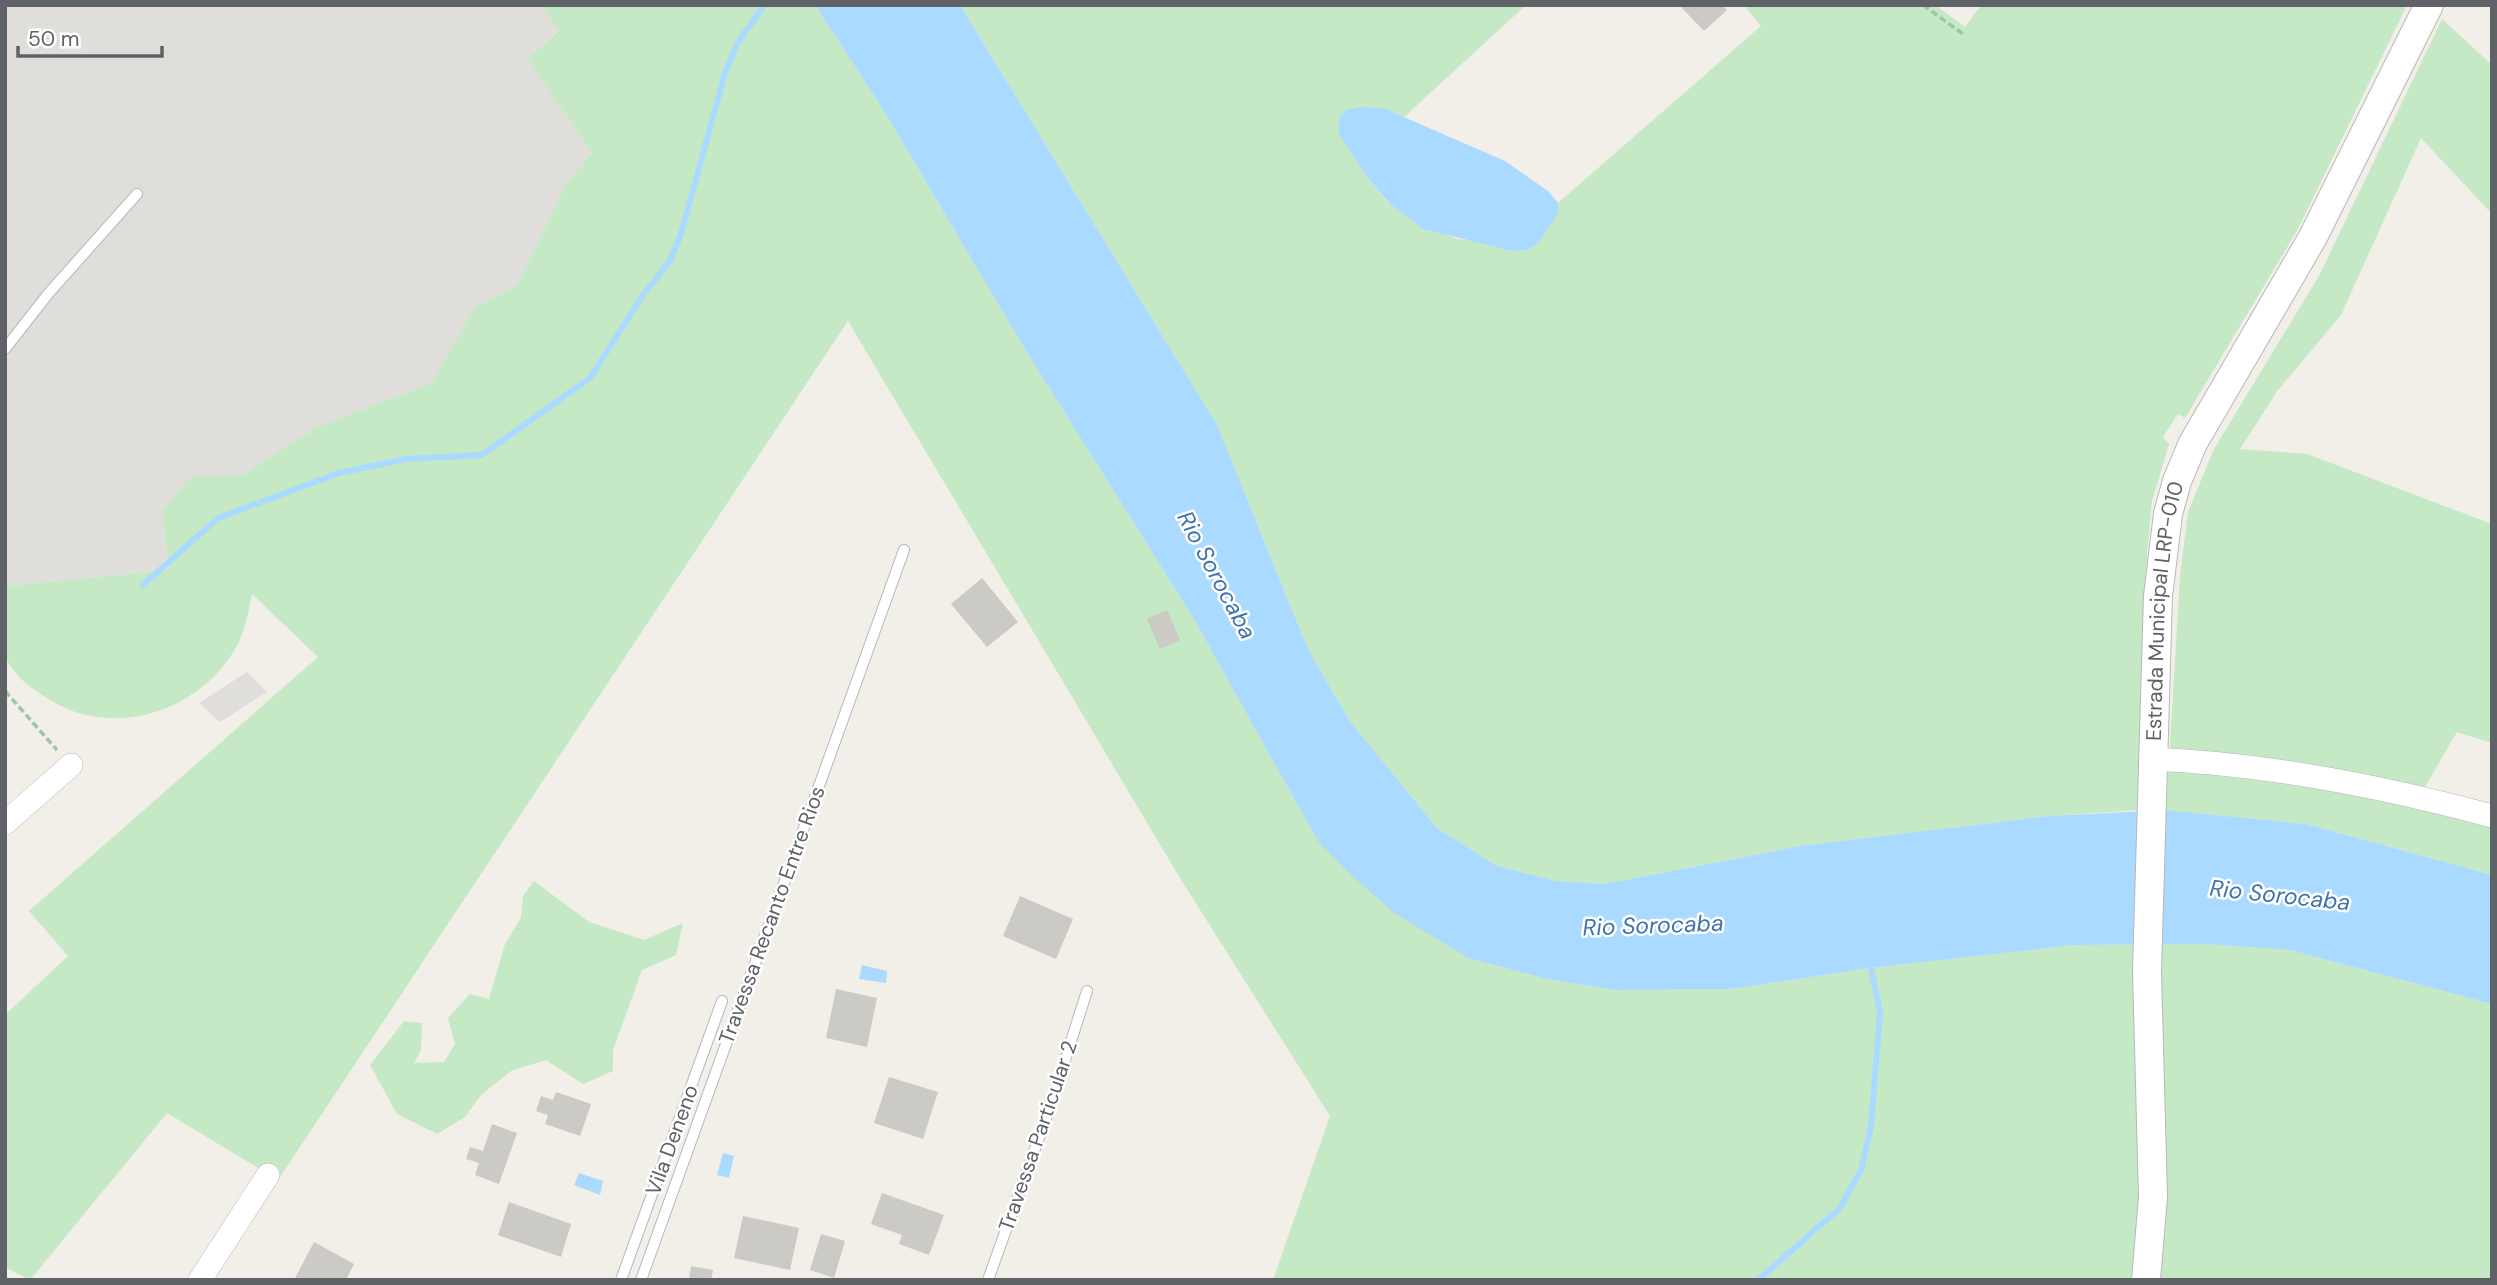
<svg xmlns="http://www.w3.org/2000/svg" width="2497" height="1285" viewBox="0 0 2497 1285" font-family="'DM Sans',sans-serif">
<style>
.industrial{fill:#e0deda}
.green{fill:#c5e8c5}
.water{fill:#aadaff}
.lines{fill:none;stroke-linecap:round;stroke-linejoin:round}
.stream{stroke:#aadaff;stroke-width:6}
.building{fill:#cccac5}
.service-casing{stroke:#b5b8bc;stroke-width:12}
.minor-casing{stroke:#b5b8bc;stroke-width:24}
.tertiary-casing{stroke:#b5b8bc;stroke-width:30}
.path{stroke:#9cc7a9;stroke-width:3.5;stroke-dasharray:7 3.5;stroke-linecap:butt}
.service{stroke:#fff;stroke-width:10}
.minor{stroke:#fff;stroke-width:23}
.tertiary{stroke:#fff;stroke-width:28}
.labels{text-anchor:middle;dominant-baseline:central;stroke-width:5;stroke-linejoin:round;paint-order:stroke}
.street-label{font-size:21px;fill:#5f6368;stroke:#fff}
.water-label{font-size:23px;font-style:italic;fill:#4174aa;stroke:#fff}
</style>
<rect width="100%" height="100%" fill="#f1efe8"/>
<g class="industrial">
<polygon points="5,5 541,5 559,30 527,58 592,153 567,182 517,285 475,308 431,383 317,427 242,475 190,478 162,512 169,570 5,586"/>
<polygon points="247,672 267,692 220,722 199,703"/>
</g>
<g class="green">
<path d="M541,5H815L884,111L1026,351L1194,619L1318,840L1468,958L1547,979L1617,990L1731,989L1870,968L2073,945L2207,944L2290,950L2492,1004V1280H1273L1330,1116L1180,878L848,321L278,1180L167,1113L30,1280L5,1267V1015L68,956L29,911L318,657L252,594C248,615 244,636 232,654C196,710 120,736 59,705C40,694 17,681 7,660C2,650 5,600 5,586L169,570L162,512L190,477L242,475L317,427L431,383L475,308L517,285L567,182L592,153L527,58L559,31Z"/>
<path d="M960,5H1526L1404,117C1384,109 1368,105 1347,110L1338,132L1367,177L1387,202L1456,239L1478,241L1512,251L1528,250L1558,213V203L1761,26L1744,5H1935L1965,27L1981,5H2407L2298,229L2185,418L2178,414L2163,437L2169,444L2152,501L2147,553L2138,810L2049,816L1800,846L1605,884L1556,881L1497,866L1437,828L1349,720L1308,649L1217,425Z"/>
<polygon points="2442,19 2492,65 2492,214 2421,138 2341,315 2278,390 2240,449 2307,454 2492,524 2492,743 2457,732 2415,804 2492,824 2492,875 2306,824 2166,810 2180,577 2188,512 2214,449 2319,276"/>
<polygon points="534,881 589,922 644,940 683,923 676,955 642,970 613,1050 613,1071 583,1084 546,1060 511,1071 481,1095 465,1117 437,1134 397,1114 370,1065 404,1021 422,1023 421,1050 414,1063 444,1062 455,1044 448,1018 470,994 489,999 505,944 521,918 523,896"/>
</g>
<g class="water">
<polygon points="815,5 960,5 1217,425 1308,649 1349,720 1437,828 1497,866 1556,881 1605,884 1800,846 2049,816 2166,810 2306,824 2492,875 2492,1004 2290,950 2207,944 2073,945 1870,968 1731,989 1617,990 1547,979 1468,958 1393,912 1351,875 1318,841 1194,619 1026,351 884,111"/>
<polygon points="1358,107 1383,108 1505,161 1548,191 1558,203 1558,213 1539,242 1528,250 1512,251 1423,229 1388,202 1367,177 1338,133 1340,116 1347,110"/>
<polygon points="862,965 887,971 886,983 859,979"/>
<polygon points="723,1153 734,1156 729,1178 717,1175"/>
<polygon points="579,1173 603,1181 600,1195 574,1185"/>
</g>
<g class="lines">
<g class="stream">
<polyline points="143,585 218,518 339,473 405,459 482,455 590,378 643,295 670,261 681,234 725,73 737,44 764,5"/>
<polyline points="1758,1280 1840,1208 1861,1170 1871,1127 1880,1012 1869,959"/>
</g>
</g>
<g class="building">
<polygon points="1679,5 1722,5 1727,10 1704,31"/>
<polygon points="982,578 1018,622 987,647 951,604"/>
<polygon points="1167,610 1180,640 1160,649 1147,619"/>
<polygon points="1020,896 1073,919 1056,959 1003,936"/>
<polygon points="836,989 877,998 867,1047 826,1038"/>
<polygon points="889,1077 938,1092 923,1139 874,1123"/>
<polygon points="556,1092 591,1104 580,1136 545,1124 548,1115 536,1111 541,1096 553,1100"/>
<polygon points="492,1124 517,1133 499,1184 475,1175 479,1163 466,1159 470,1147 483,1151"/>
<polygon points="882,1193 944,1215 929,1255 899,1244 902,1235 871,1224"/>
<polygon points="509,1202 571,1224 561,1257 498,1235"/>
<polygon points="743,1216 799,1228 790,1270 734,1258"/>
<polygon points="821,1234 845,1241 834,1278 810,1270"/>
<polygon points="314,1242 354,1264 346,1280 294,1280"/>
<polygon points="691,1266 713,1270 711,1280 689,1280"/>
</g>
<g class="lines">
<g class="service-casing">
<g id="service">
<polyline points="5,349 48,294 137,194"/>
<polyline points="621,1280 722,1001"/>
<polyline points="641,1280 904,550"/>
<polyline points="988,1280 1052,1101 1087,991"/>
</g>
</g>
<g class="minor-casing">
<g id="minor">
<path d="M2153,759C2267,764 2381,786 2492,816"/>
<polyline points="5,823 71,765"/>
<polyline points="200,1280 268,1175"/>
</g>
</g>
<g class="tertiary-casing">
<g id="tertiary">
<path id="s1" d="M2146,1280L2153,1197L2147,971L2158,596L2168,514L2177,481L2193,443L2313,237L2429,5"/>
</g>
</g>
<g class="path">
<polyline points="1923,5 1963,34"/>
<polyline points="5,691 57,750"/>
</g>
<use href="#service" class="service"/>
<use href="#minor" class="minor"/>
<use href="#tertiary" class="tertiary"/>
</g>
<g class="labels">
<g class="street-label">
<text stroke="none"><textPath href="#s1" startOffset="670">Estrada Municipal LRP-010</textPath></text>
<text transform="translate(772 915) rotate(-70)">Travessa Recanto Entre Rios</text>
<text transform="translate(1038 1136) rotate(-71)">Travessa Particular 2</text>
<text transform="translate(672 1140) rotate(-70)">Vila Deneno</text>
</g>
<g class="water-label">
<text transform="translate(1217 575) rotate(62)">Rio Sorocaba</text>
<text transform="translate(2280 895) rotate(6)">Rio Sorocaba</text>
<text transform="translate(1653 925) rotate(-2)">Rio Sorocaba</text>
</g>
</g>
<rect width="2497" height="1285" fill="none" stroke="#5f6368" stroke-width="14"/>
<path d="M18 46v10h144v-10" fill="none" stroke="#5f6368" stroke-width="3.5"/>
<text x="28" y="46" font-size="21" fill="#5f6368" stroke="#ffffff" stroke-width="5" paint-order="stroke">50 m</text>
</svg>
